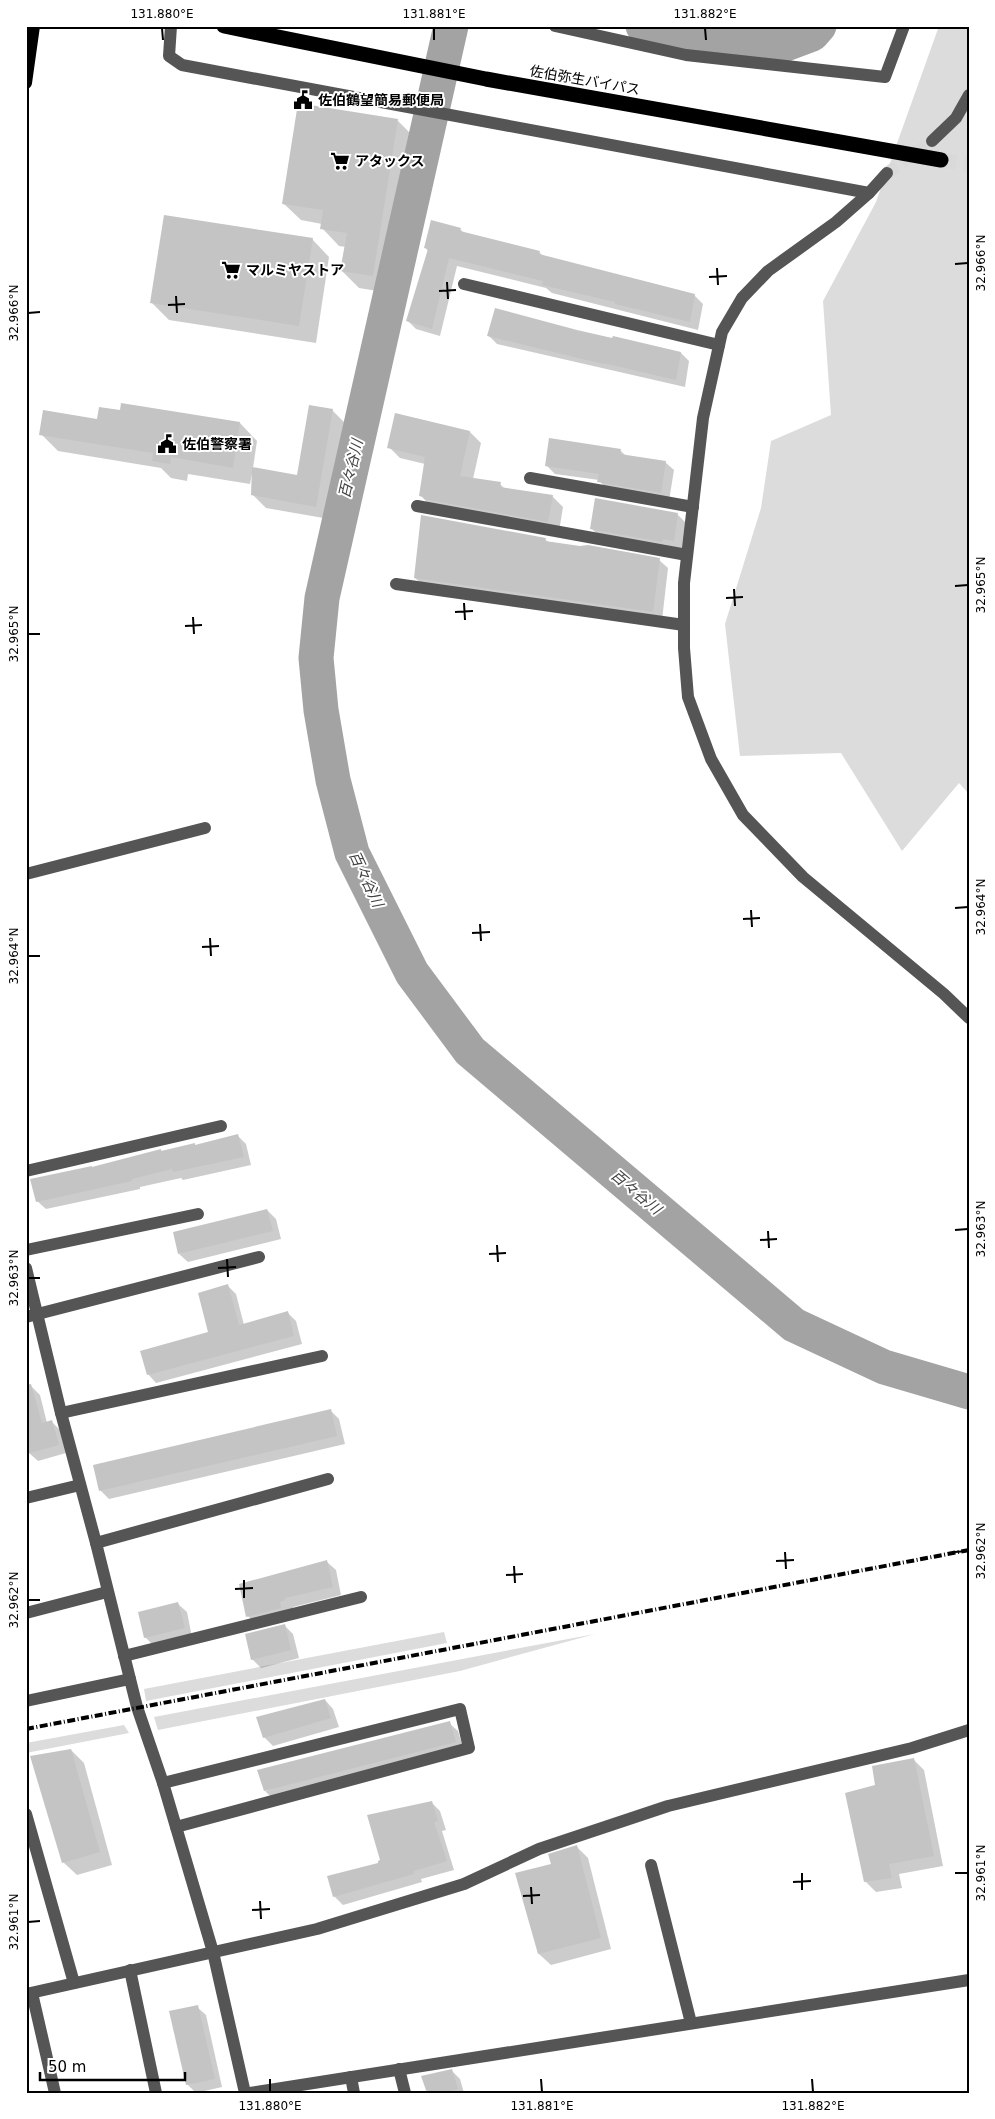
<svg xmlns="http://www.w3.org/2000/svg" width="995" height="2119" viewBox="0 0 995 2119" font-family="'DejaVu Sans','Noto Sans JP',sans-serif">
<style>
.green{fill:#dcdcdc}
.shadow{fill:#0003}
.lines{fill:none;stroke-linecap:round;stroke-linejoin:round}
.river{stroke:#a3a3a3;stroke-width:35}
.building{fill:#c4c4c4}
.minor-tunnel{stroke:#d9d9d9;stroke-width:12;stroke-dasharray:12 6;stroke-linecap:butt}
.highway-tunnel{stroke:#d9d9d9;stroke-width:15;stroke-dasharray:15 8;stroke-linecap:butt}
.minor{stroke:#555;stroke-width:12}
.major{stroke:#000;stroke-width:12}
.highway{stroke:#000;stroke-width:15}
.rail{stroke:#000;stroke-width:4;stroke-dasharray:8 2.5 1 2.5;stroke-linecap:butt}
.ticks{fill:none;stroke:#000;stroke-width:2}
.labels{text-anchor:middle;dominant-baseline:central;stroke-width:4;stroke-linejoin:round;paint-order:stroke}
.street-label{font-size:14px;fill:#000;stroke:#fff}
.poi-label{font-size:14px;font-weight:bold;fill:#000;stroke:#fff;text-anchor:start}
.water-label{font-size:15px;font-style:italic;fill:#444;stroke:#fff}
.neatline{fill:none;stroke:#000;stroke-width:2}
.ticks-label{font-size:12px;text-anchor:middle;fill:#000}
</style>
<rect width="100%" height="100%" fill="#fff"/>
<g class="green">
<polygon points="939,26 969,26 969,794 959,783 902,851 841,753 740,756 725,624 761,508 771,441 831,415 823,301 876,202"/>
<polygon points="444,1632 447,1643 146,1701 144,1689"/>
<polygon points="595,1634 460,1671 158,1730 154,1717"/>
<polygon points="124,1725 129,1733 26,1753 26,1743"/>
</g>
<g class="shadow">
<polygon points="397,120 414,137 390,293 359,288 342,271 346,247 339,246 322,228 322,224 301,220 283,203"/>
<polygon points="460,229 465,234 539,252 544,257 694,295 703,304 698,330 552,293 546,288 457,266 440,336 416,329 408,321 428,251 425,247"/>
<polygon points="312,239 329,257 316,343 169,320 151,302"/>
<polygon points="577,331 681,353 689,361 685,387 497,344 489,336"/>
<polygon points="332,410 345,423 329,519 266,508 253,495 253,474 252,474 250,484 188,474 187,481 171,478 161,468 58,451 41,434 98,420 240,423 257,441 253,468 298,476"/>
<polygon points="470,432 481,443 473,479 500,484 505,489 552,496 563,507 559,532 431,506 420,495 425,464 400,458 389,447"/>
<polygon points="621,451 626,456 665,462 674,470 669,501 607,490 599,480 555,474 547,466"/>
<polygon points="596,499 678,515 686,523 683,549 600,537 592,529"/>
<polygon points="545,539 549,543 659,560 668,568 662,620 424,586 415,578"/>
<polygon points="238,1136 246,1144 251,1165 183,1180 181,1178 140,1187 140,1189 46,1209 37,1201 93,1169 161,1150 162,1152 196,1146"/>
<polygon points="267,1210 276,1219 281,1239 188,1262 179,1254"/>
<polygon points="228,1286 236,1294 244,1325 287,1312 296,1321 302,1344 156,1383 148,1374 210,1333"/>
<polygon points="31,1386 40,1395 47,1423 52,1422 60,1430 66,1453 38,1461 29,1453"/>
<polygon points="331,1411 339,1419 345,1444 109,1499 101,1491 95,1466"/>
<polygon points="327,1562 336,1570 341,1595 293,1607 293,1609 256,1625 248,1616"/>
<polygon points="178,1604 187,1612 192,1637 154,1646 145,1637"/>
<polygon points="285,1626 293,1634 299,1658 261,1668 252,1659"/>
<polygon points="325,1700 333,1709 339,1727 273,1746 264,1737"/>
<polygon points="449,1723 458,1731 464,1750 273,1799 265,1791"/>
<polygon points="71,1750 84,1763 112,1865 77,1875 63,1862"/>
<polygon points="913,1759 924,1770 943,1866 899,1874 902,1888 876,1892 865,1881 877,1786"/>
<polygon points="431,1802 440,1811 446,1830 442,1831 454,1870 421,1879 422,1882 343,1905 334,1896 380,1864"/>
<polygon points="577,1847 588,1858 611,1949 551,1965 539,1954 553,1865"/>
<polygon points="197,2007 206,2015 222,2087 196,2093 187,2084"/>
<polygon points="452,2071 460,2079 464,2093 427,2093"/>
</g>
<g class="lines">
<g class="river">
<polyline points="451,26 322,598 316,658 321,710 333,780 352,853 412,973 470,1051 794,1325 884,1367 969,1392"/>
<polyline points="643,26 739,43 780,46 812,34 819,26"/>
</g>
</g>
<g class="building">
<polygon points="298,103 398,119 373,276 340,271 347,233 320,229 323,210 282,204"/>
<polygon points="164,215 313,238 299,326 150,303"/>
<polygon points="431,220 461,228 460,231 540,251 539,254 695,294 690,322 615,304 615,302 542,285 543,281 449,258 432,329 406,321 428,249 424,248"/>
<polygon points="495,308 577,330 612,338 613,336 681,352 676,380 603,363 603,364 487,336"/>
<polygon points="121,403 240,422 233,468 171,457 170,464 152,461 153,453 39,435 43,410 97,419 99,407 120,410"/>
<polygon points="309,405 333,409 316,507 251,495 252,467 297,475"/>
<polygon points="395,413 470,431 460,476 501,482 500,487 553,495 548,522 424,499 424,497 419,496 425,457 387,448"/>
<polygon points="549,438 621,449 620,454 666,461 661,493 597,482 599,474 545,466"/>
<polygon points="595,498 678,513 674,541 663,539 662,542 590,529"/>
<polygon points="421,515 546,538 545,541 580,546 588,545 660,558 653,612 414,578"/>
<polygon points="238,1134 244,1157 173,1172 172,1169 132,1179 132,1181 36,1202 30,1179 92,1166 92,1167 161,1149 161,1151 195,1143 195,1145"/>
<polygon points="267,1209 273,1231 178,1254 173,1232"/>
<polygon points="228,1284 239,1325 288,1311 294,1336 147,1375 140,1351 208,1332 198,1293"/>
<polygon points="31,1384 42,1423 52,1420 59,1445 26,1454 26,1385"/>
<polygon points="331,1409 337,1436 99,1491 93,1465"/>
<polygon points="327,1560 333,1587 285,1598 285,1600 280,1602 281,1608 246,1617 239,1584"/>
<polygon points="178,1602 185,1628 144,1638 138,1612"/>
<polygon points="285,1624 291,1650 251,1660 245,1634"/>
<polygon points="325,1699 331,1718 263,1738 256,1717"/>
<polygon points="450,1721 456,1742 264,1791 257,1770"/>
<polygon points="71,1749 100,1852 62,1863 30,1756"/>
<polygon points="914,1758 934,1856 889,1864 892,1878 864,1882 845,1793 875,1785 872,1766"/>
<polygon points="432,1801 438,1821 434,1822 447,1861 414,1871 414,1874 333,1897 327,1876 378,1863 378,1861 380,1860 367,1815"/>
<polygon points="577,1845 601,1938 538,1954 515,1873 551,1864 548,1854"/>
<polygon points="198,2005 215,2079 186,2085 169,2011"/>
<polygon points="452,2069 458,2089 445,2093 427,2093 421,2076"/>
</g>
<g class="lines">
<polyline class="minor-tunnel" points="887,173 932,141"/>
<polyline class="highway-tunnel" points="941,160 969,164"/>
<g class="minor">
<polyline points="171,26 169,56 182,65 869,193"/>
<polyline points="555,26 686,55 885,77 904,26"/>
<polyline points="932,141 956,118 969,95"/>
<polyline points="887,173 869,193 836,222 768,271 742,298 722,332 703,418 684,583 684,648 688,697 711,759 743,815 803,877 944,994 969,1018"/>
<polyline points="464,284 719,345"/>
<polyline points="530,478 693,507"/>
<polyline points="417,506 687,555"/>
<polyline points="396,584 684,625"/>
<polyline points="26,874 205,828"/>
<polyline points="26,1171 221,1126"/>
<polyline points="26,1250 198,1214"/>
<polyline points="26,1268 61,1413 96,1543 137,1707 163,1783 213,1952 245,2093"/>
<polyline points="26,1317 259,1257"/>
<polyline points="61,1413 322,1356"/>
<polyline points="26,1498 80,1485"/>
<polyline points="96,1543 328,1479"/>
<polyline points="26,1613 107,1592"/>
<polyline points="124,1656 361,1597"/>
<polyline points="26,1701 130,1679"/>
<polyline points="163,1783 460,1709 469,1748 176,1827"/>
<polyline points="26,1814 74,1983"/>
<polyline points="651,1865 691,2023"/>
<polyline points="130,1970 156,2093"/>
<polyline points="32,1993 55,2093"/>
<polyline points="26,1994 317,1929 464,1884 539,1849 668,1806 912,1748 969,1730"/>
<polyline points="399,2069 405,2093"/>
<polyline points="351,2077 354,2093"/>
<polyline points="250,2093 969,1980"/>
</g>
<polyline class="major" points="26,83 34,26"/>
<polyline class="highway" points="224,26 486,79 941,160"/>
<polyline class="rail" points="26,1729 969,1550"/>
</g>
<path class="ticks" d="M162,28L163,40M434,28V40M705,28L706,40M955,264L968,263M717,268L718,285M709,277L727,276M447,282L448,299M439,291L456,290M176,296L177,313M168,305L185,304M28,313L40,312M955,586L968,585M734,589L735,606M726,598L743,597M464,603L465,620M455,612L473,611M193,617L194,634M185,626L202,625M28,634H40M955,908L968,907M751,910L752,927M743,919L760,918M480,924L481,941M472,933L490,932M210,938L211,956M202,947L219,946M28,956H40M955,1230L968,1229M768,1231L769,1248M760,1240L777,1239M497,1245L498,1262M489,1254L506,1253M227,1259L228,1277M218,1268L236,1267M28,1278H40M785,1552L786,1569M955,1552L968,1551M776,1561L794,1560M514,1566L515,1583M506,1575L523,1574M244,1580V1598M235,1589L253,1588M28,1600H40M802,1873V1890M955,1873H968M793,1882L811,1881M531,1887L532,1904M523,1896L540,1895M260,1901L261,1919M252,1910L270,1909M28,1922L40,1921M270,2079V2092M541,2079L542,2092M812,2079L813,2092"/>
<defs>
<g id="civic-bare" transform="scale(1.5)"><path d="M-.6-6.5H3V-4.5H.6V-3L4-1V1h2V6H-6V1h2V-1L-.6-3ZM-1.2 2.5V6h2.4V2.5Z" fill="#000" stroke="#fff" stroke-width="2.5" paint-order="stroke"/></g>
<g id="supermarket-bare" transform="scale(1.5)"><path d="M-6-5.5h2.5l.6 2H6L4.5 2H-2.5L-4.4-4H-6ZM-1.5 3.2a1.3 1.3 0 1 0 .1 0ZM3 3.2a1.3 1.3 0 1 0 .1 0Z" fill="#000" stroke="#fff" stroke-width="2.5" paint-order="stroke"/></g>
</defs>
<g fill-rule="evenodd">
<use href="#civic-bare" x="303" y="100"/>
<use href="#supermarket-bare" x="340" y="161"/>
<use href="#supermarket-bare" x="231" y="270"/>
<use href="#civic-bare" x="167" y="444"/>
</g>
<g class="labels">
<g class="street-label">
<text transform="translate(585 80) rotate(10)">佐伯弥生バイパス</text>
</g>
<g class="poi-label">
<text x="318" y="100">佐伯鶴望簡易郵便局</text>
<text x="355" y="161">アタックス</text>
<text x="246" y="270">マルミヤストア</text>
<text x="182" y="444">佐伯警察署</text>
</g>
<g class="water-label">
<text transform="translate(351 469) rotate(-77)">百々谷川</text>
<text transform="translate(366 879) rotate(65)">百々谷川</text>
<text transform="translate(636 1192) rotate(40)">百々谷川</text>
</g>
</g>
<rect width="995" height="2119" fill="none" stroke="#ffffff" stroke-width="55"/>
<path d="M40 2072v8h145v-8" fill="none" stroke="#000000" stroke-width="2.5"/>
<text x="48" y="2072" font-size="15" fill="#000000" stroke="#ffffff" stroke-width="4" paint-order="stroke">50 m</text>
<rect x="28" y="28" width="940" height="2064" class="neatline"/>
<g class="ticks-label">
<text x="162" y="18">131.880°E</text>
<text x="434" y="18">131.881°E</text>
<text x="705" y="18">131.882°E</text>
<text transform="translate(981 263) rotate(-90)" y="4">32.966°N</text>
<text transform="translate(14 313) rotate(-90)" y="4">32.966°N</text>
<text transform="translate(981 585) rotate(-90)" y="4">32.965°N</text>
<text transform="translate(14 634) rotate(-90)" y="4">32.965°N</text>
<text transform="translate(981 907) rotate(-90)" y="4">32.964°N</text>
<text transform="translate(14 956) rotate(-90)" y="4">32.964°N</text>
<text transform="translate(981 1229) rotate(-90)" y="4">32.963°N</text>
<text transform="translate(14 1278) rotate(-90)" y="4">32.963°N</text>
<text transform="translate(981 1551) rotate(-90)" y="4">32.962°N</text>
<text transform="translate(14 1600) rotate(-90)" y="4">32.962°N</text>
<text transform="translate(981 1873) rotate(-90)" y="4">32.961°N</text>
<text transform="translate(14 1922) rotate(-90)" y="4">32.961°N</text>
<text x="270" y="2110">131.880°E</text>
<text x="542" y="2110">131.881°E</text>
<text x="813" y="2110">131.882°E</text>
</g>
</svg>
